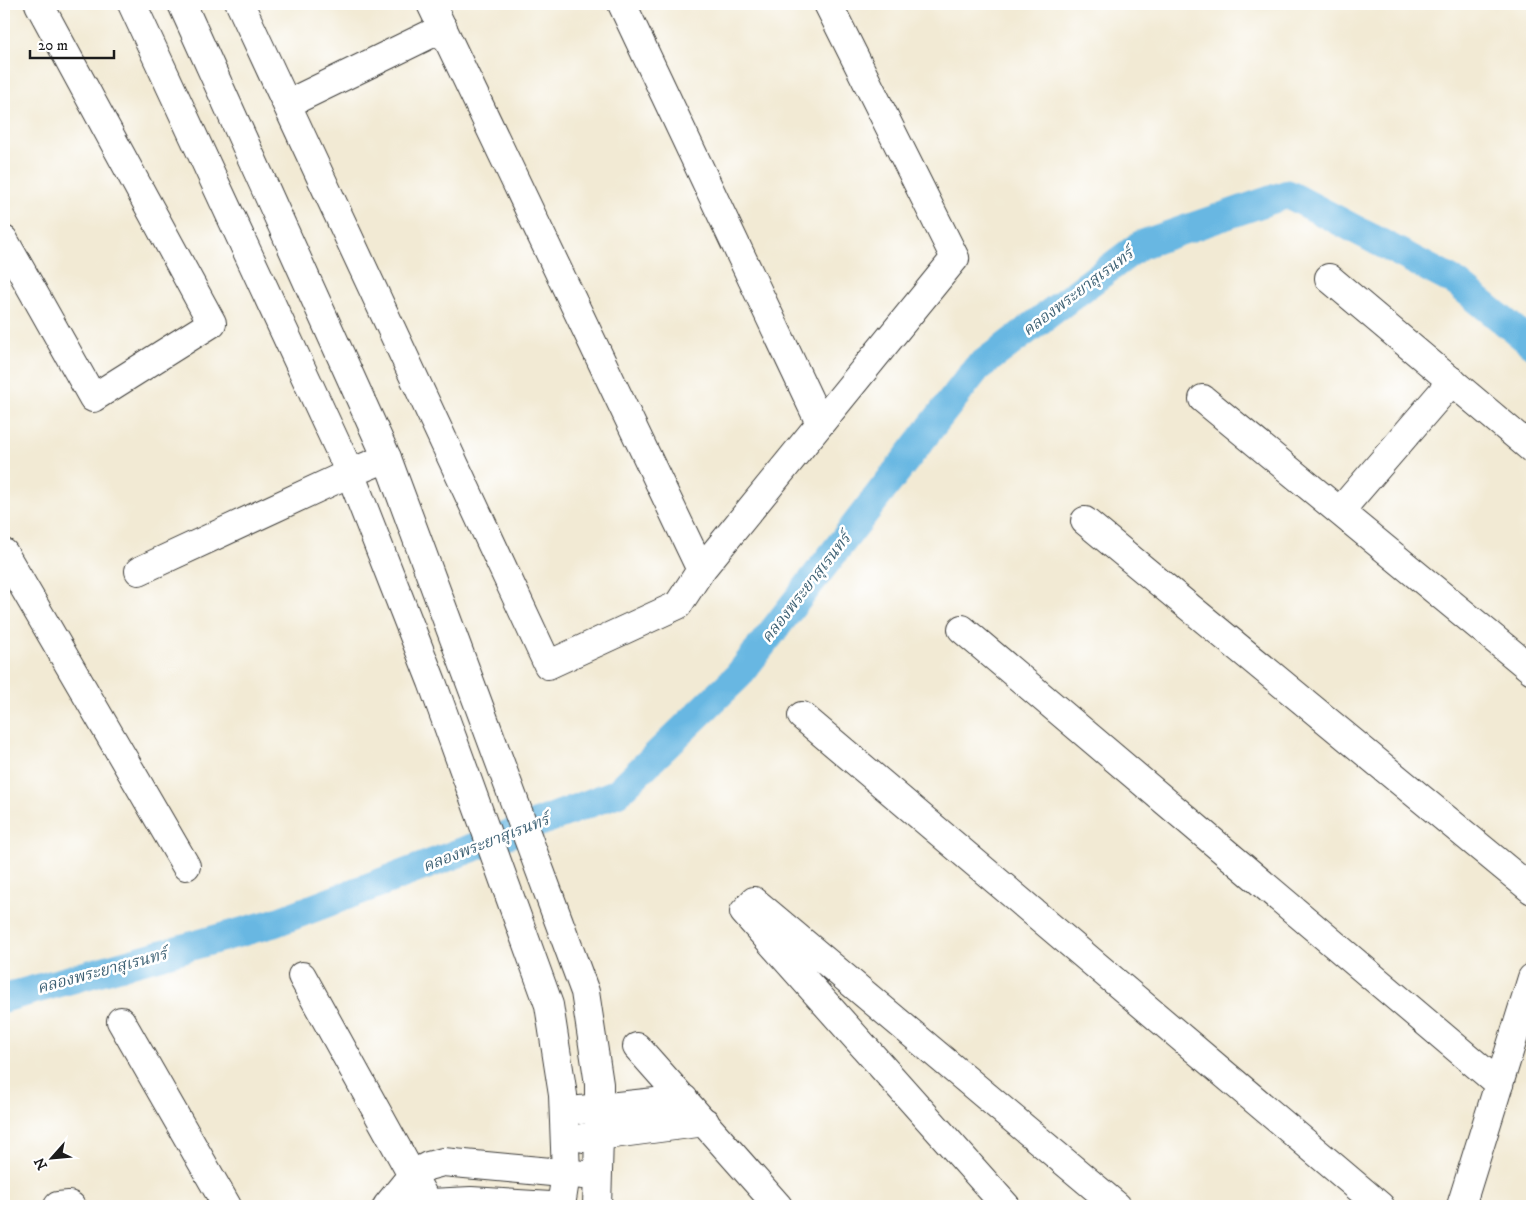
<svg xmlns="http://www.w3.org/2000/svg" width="1536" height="1210" viewBox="0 0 1536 1210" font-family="'IM FELL DW Pica','Noto Serif Thai',serif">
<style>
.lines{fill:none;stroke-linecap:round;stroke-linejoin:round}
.canal{stroke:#68b7e2;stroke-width:29}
.minor-casing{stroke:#3c3b38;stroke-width:30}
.minor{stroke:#fff;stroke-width:28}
.labels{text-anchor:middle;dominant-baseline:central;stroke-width:5;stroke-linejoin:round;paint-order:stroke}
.water-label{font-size:16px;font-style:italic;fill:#3e6275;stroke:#fff}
</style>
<rect width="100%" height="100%" fill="#fff"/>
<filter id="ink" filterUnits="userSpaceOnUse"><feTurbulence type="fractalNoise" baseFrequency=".02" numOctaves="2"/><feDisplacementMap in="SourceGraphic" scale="10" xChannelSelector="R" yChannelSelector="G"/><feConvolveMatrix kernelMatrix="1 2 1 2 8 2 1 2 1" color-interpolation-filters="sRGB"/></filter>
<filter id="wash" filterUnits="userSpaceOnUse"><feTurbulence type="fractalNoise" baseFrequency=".0096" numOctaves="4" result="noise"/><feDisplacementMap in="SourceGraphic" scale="20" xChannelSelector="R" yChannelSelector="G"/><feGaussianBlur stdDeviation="1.12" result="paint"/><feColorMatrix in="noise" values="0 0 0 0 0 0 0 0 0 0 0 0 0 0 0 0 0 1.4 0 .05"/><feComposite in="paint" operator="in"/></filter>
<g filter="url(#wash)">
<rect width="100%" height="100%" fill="#f2ead4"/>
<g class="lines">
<polyline class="canal" points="4,998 274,923 617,793 738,676 977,368 1140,245 1288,194 1457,283 1532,344"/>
</g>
</g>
<g filter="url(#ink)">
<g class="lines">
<g class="minor-casing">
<g id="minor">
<polyline points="132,4 350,473 432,682 549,1005 563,1095 566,1174 561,1206"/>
<polyline points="182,4 387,458 585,992 599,1084 599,1137 597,1206"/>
<polyline points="240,4 548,665 678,605 701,570 431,4"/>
<polyline points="622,4 820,423"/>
<polyline points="287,104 443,28"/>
<polyline points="4,240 93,398 212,323 39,4"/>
<polyline points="1329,278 1532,449"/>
<polyline points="1203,399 1532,670"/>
<polyline points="1340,511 1452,381"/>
<polyline points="1085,521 1532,890"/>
<polyline points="4,553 186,866"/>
<polyline points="701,570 955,258 828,4"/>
<polyline points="139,571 350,473 387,458"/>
<polyline points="962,629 1499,1084"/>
<polyline points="802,716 1380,1206"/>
<polyline points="302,976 429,1206"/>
<polyline points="121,1021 227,1206"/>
<polyline points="637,1047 778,1206"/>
<polyline points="580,1110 684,1099"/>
<polyline points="583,1138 705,1122"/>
<polyline points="410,1204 471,1201 550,1206"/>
<polyline points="58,1206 69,1205 71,1206"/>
<polyline points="387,1206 413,1174 428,1166 443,1162 584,1175"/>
<polyline points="1006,1206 744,912 754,901 1117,1206"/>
<polyline points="1461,1206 1532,978"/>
</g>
</g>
<use href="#minor" class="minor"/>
</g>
</g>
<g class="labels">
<g class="water-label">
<text transform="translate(1078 292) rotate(-37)">คลองพระยาสุเรนทร์</text>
<text transform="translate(806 588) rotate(-52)">คลองพระยาสุเรนทร์</text>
<text transform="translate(486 843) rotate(-21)">คลองพระยาสุเรนทร์</text>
<text transform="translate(102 971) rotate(-15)">คลองพระยาสุเรนทร์</text>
</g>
</g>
<rect width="1536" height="1210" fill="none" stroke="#fff" stroke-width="20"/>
<g transform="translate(52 1158) rotate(243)" stroke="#ffffff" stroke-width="4" paint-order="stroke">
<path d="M0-4L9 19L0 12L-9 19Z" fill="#1c1c1c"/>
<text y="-8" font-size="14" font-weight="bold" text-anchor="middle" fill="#1c1c1c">N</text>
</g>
<path d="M30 50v8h84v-8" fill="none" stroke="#1c1c1c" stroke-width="2.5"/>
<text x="38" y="50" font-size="15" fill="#1c1c1c" stroke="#ffffff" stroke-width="4" paint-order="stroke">20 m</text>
</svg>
